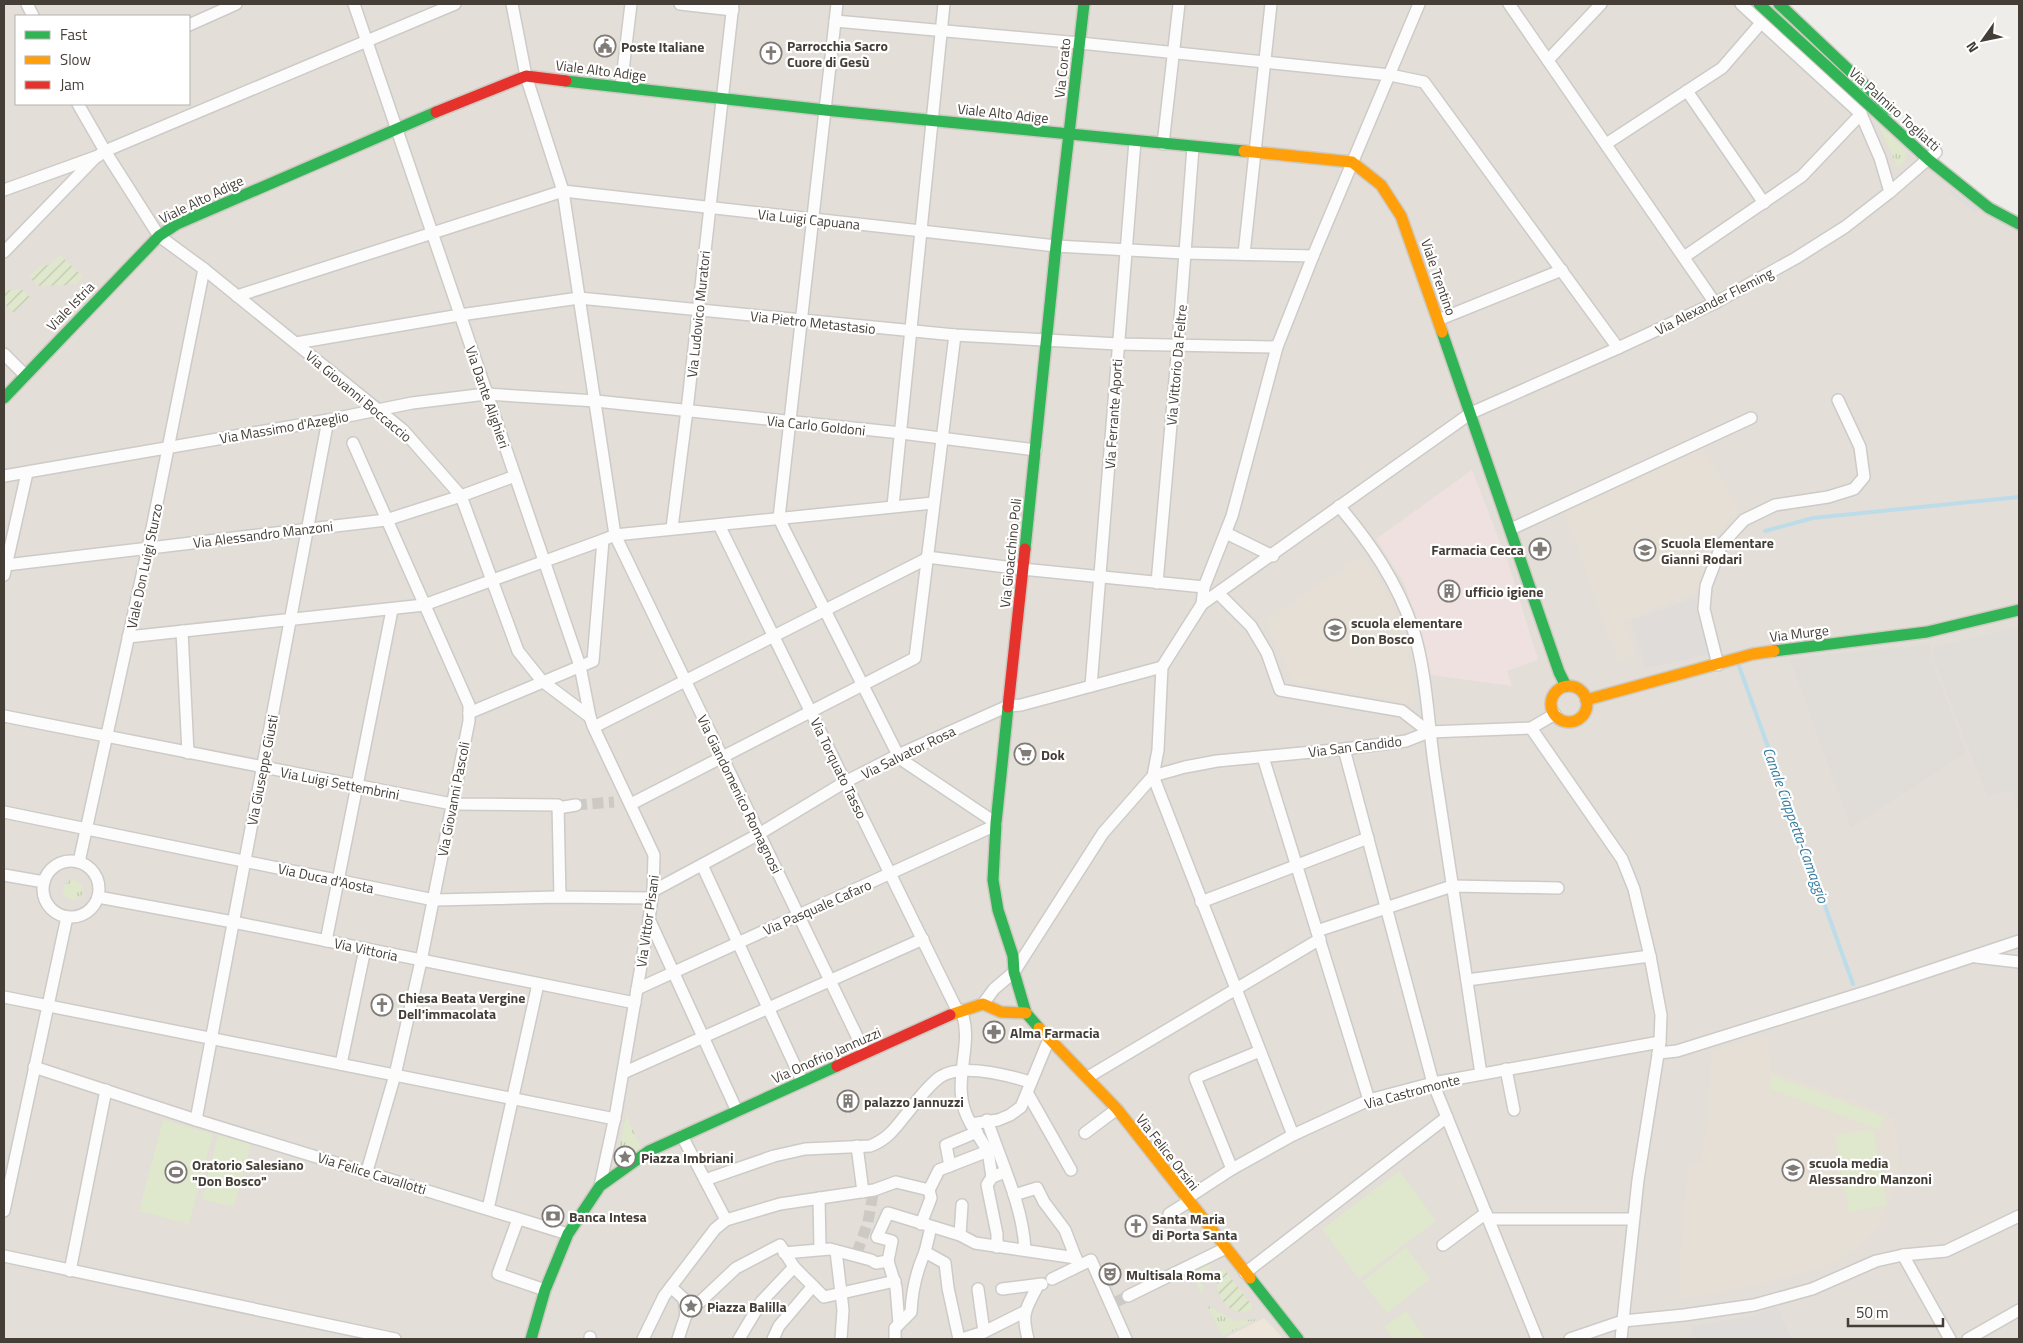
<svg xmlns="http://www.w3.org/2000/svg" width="2023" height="1343" viewBox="0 0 2023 1343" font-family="'Titillium Web',sans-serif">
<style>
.residential{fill:#e3ded8;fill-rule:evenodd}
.commercial{fill:#eee5db}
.industrial{fill:#e0dcd8}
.education{fill:#e5dfd6}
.medical{fill:#eee1df}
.grass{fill:url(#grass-tufts)}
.garden{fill:url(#garden-furrows)}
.pitch{fill:#dfe8cc}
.parking{fill:#dfdcda}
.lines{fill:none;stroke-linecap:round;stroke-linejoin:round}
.stream{stroke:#bddcea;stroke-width:4}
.street-tunnel{stroke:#cdcac6;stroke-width:11;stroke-dasharray:11 5.5;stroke-linecap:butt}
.street-casing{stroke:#cdcbc8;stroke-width:14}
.fast-casing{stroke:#cec9c1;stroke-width:14}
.slow-casing{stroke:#cec9c1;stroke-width:14}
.jam-casing{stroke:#cec9c1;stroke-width:14}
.street{stroke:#fdfcfc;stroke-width:11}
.fast{stroke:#30b455;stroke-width:11}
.slow{stroke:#ff9f0a;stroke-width:11}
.jam{stroke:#e5322d;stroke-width:11}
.labels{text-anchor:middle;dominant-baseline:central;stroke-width:4.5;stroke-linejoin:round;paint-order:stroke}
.poi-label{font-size:14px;font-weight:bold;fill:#453e37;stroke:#fff;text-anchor:start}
.street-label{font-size:14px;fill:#453e37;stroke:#fff}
.water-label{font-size:15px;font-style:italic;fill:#367da0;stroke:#fff}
</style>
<defs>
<pattern id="grass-tufts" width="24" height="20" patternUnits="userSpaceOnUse" patternTransform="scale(1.25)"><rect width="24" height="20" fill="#dfe8cc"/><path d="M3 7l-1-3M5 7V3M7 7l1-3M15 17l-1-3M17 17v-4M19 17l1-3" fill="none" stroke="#c1c8b0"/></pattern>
<pattern id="garden-furrows" width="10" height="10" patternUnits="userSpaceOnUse" patternTransform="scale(1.25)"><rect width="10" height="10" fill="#dfe8cc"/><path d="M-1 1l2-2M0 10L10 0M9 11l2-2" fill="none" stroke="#c1c8b0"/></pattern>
</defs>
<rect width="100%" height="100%" fill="#efedea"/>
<path class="residential" d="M4,4H1750L1919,161L2019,221V1339H4ZM16,16H189V104H16Z"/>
<polygon class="commercial" points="1264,1318 1282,1337 1279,1339 1223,1339"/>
<g class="industrial">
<polygon points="2019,627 2019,812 2011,790 1988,797 1933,658 1935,647"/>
<polygon points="1930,644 1930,656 1966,753 1851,827 1790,659"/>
</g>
<g class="education">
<polygon points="1703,448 1740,512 1725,525 1714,542 1698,591 1623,620 1635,655 1618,661 1564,511"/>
<polygon points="1361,556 1382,583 1391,602 1409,659 1415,704 1291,682 1283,655 1266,621"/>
<polygon points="1767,1036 1771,1071 1892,1116 1897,1134 1898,1153 1898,1175 1891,1201 1879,1225 1857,1247 1830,1265 1761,1283 1679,1299 1679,1273 1688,1163 1701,1164 1707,1119 1711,1051"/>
</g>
<polygon class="medical" points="1472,470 1509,565 1538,660 1507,671 1512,686 1431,675 1424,642 1404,583 1376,539"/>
<g class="grass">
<polygon points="1879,125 1906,151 1906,159 1898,168"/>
<circle cx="73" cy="890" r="10"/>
<polygon points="626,1114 641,1148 616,1165"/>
<polygon points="1213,1262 1204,1277 1202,1295 1191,1273"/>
<polygon points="1207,1305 1235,1321 1258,1319 1222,1336"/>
</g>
<g class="garden">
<polygon points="60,255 83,277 75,285 72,283 69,285 39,286 29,277 40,266 50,265"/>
<polygon points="21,289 30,297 14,313 4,303 4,291"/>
<path d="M1223,1268L1254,1308C1231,1324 1205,1288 1223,1268Z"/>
</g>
<g class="pitch">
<polygon points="1772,1075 1885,1117 1880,1130 1767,1088"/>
<polygon points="163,1120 213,1134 189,1224 139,1211"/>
<polygon points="1873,1129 1887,1205 1849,1212 1835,1135"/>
<polygon points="218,1135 251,1144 234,1207 202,1199"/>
<polygon points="1399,1171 1436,1221 1359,1279 1322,1229"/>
<polygon points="1406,1247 1430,1279 1387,1313 1362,1282"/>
<polygon points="1406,1311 1426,1339 1393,1339 1384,1327"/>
</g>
<g class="parking">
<polygon points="1951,189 1978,209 1976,213 1949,193"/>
<polygon points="1694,598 1709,654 1646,668 1631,621"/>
<polygon points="1778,1307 1791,1339 1697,1339 1691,1334 1692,1326 1752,1316"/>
</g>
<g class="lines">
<g class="stream">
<polyline points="1765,531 1813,518 2019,497"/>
<polyline points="1739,666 1853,984"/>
</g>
<g class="street-tunnel">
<polyline points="576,805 614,802"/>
<polyline points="857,1253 868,1222 873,1194"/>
<polyline points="1116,1302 1128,1296"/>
</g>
<g class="street-casing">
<g id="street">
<polyline points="27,4 33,16"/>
<polyline points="354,4 580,666 590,717 593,726 654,855 653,891 649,919 616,1112 600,1186"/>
<polyline points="680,4 733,10"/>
<polyline points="837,4 779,518 784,529 898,755 905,762 996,823"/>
<polyline points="1509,4 1715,303"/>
<polyline points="1741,4 1861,114 1880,158 1890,192"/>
<polyline points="835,21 1080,43 1390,75 1424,82 1618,348"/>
<polyline points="189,25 236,4"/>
<polyline points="1548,60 1601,4"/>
<polyline points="621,87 631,4"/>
<polyline points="1687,91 1764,203"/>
<polyline points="78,104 105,151 159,236 204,269 403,430 461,496 518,651 542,681 590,717"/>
<polyline points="1163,144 1179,4"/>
<polyline points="1606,144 1722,68 1761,23"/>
<polyline points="4,190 98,156 105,151 455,4"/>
<polyline points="4,252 95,158"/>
<polyline points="1244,254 1271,4"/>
<polyline points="1684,257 1802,176 1861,114"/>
<polyline points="237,296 563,191 1056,246 1184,253 1313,256"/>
<polyline points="1438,320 1562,270"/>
<polyline points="296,343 460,315 579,298 955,335 1118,344 1277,347"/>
<polyline points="4,354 25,375"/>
<polyline points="353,443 469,705 469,721 421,961 395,1075 367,1171"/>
<polyline points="4,476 328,420 412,403 486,394 596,401 901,433 1036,450"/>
<polyline points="893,506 944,4"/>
<path d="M1339,506C1371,544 1397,582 1413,629C1427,674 1428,724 1435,771C1450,872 1466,973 1481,1074"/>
<polyline points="719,525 958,1012"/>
<polyline points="672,528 687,410 733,4"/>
<polyline points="1511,529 1751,418"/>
<polyline points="1226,533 1273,556"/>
<polyline points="927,557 1022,569 1204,587"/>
<polyline points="6,565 386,520 461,496 515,476"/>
<polyline points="4,575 27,473"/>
<polyline points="1157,583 1178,345 1193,147"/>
<polyline points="1219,594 1251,626 1267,653 1280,690 1402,711 1429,732"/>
<polyline points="1202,604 1204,587 1232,516 1277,347 1313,256 1419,4"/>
<polyline points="182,631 188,753"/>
<polyline points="128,637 424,605 603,540"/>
<polyline points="1718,665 1704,609 1706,586 1722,544 1744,520 1775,505 1828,497 1854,489 1864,477 1860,447 1838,400"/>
<polyline points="1091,686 1135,141"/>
<polyline points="469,713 593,661 603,540 615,535 563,191 526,76 512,4"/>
<polyline points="4,716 452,804 558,805 560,897"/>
<polyline points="594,727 926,559"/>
<polyline points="1531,728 1622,859 1634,889 1650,956 1661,1015 1660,1042 1638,1180 1621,1339"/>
<polyline points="1344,749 1433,1083 1537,1339"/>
<polyline points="1263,757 1369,1100"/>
<polyline points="1153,776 1185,767 1217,761 1344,749 1406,741 1429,732 1531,728 1555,714"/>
<polyline points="1153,776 1293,1135"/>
<polyline points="631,804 915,658 955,335"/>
<polyline points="558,808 576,805"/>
<polyline points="4,812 434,900 556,897 652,898"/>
<circle cx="71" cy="889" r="28"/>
<polyline points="79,862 148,548 204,269"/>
<polyline points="702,865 802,1081"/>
<polyline points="4,875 44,882"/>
<polyline points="653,891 759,834 845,782 898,755 1008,706 1021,705 1162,667"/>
<polyline points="98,897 233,922 635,1003"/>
<polyline points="1201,902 1368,838"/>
<polyline points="649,919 737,1111"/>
<polyline points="1317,931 1452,886 1558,888"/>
<polyline points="326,941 392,610"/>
<polyline points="1976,957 2019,962"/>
<polyline points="1467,980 1650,956"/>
<polyline points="637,989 996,825"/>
<polyline points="4,997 615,1119"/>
<polyline points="983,1004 994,989 1014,972 1103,833 1153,776 1158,750 1162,667 1202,604 1471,413 1618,348 1715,303 1796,258 1845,227 1890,192 1936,152"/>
<path d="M961,1010C976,1047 947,1085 971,1124"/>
<polyline points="865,1053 615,535 933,503"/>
<polyline points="1658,1053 1677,1051 1872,990 2019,941"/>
<polyline points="341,1064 365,949"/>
<polyline points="34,1067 196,1120 568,1234"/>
<polyline points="1506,1069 1514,1110"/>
<polyline points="623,1073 923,939"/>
<polyline points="1088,1077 1320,939"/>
<polyline points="1028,1094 1071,1170"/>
<polyline points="196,1120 328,420"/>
<path d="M987,1120C1001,1162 1023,1206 1025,1250"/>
<polyline points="1085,1133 1117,1109"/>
<polyline points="682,1136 726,1220"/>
<polyline points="857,1146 863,1192"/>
<polyline points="950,1166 946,1145 977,1132"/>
<polyline points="1232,1169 1195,1078 1260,1051"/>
<polyline points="1005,1172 992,1177 988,1151 971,1124 998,1120 1010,1115 1021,1107 1049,1039"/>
<polyline points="992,1177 987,1185 997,1234 997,1247"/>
<path d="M705,1180L774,1156L805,1149L870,1146C886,1140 894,1130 904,1117C915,1104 926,1087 940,1077C961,1063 1007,1075 1030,1082"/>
<polyline points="929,1190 939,1170 988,1151"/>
<polyline points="1014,1195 1037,1188 1044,1202 1065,1230 1078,1264"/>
<polyline points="819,1198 820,1248"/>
<polyline points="1186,1199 1232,1169 1293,1135 1369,1100 1433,1083 1660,1042"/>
<polyline points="488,1209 538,984"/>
<polyline points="4,1211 67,917"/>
<polyline points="1169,1214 1188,1202"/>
<polyline points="518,1219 498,1274 545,1290"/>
<polyline points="1488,1219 1633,1219"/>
<polyline points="921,1224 931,1198 929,1190"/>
<polyline points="931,1227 925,1252 945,1263 948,1288 959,1339"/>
<polyline points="960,1235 962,1205"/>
<polyline points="1443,1245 1486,1213"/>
<polyline points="836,1251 843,1310 841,1339"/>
<polyline points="784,1253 830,1249 871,1260 876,1263 888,1261"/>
<polyline points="1903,1255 1950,1339"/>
<polyline points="4,1256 395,1339"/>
<polyline points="70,1271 106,1090"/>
<polyline points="1245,1273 1447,1117"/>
<polyline points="1052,1279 1091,1260 1126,1339"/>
<polyline points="671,1287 684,1299 686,1315 678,1339"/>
<polyline points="978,1289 984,1332"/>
<polyline points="1002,1289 1042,1284"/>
<polyline points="1128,1296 1226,1248"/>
<polyline points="686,1315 736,1268 780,1245 794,1267 824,1297 895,1281"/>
<polyline points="899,1324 896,1287 888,1261 892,1241 877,1237 888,1213 960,1235 975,1243 1076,1258"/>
<polyline points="590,1339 590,1337"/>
<polyline points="643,1339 664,1296 715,1229 726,1220 780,1204 874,1190 896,1182 929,1190"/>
<polyline points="739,1339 761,1302 794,1267"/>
<polyline points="773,1339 779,1326 813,1286"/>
<path d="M895,1339V1328L911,1312C912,1290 916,1272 925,1252"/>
<polyline points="962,1339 984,1332 1024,1312"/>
<path d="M1028,1339C1021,1311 1026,1310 1038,1285"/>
<polyline points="1570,1339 1623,1321 1684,1315 1754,1305 1812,1289 1876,1261 1903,1255 1946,1251 2019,1216"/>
<polyline points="1968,1339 2019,1310"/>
</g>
</g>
<g class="fast-casing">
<g id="fast">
<polyline points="1759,4 1929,160 1989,208 2019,224"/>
<polyline points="1779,4 1890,109"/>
<polyline points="566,81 825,110 1244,151"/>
<polyline points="1442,332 1559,672 1566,686"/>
<polyline points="4,398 159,236 177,224 436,112"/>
<polyline points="1025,549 1056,246 1084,4"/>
<polyline points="1774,651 1927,632 2019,610"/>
<polyline points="1008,707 996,823 993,880 998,910 1013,956 1014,972 1026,1013 1039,1028"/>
<polyline points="1250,1278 1298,1339"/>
<polyline points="531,1339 545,1290 568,1234 600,1186 649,1151 837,1066"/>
</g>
</g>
<g class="slow-casing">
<g id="slow">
<polyline points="1244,151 1352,162 1381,185 1401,216 1442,332"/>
<circle cx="1569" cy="704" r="18"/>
<polyline points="1586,700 1753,654 1774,651"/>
<polyline points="950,1015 983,1004 1001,1012 1026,1013"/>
<polyline points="1039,1028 1117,1109 1250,1278"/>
</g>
</g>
<g class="jam-casing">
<g id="jam">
<polyline points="436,112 526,76 566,81"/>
<polyline points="1008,707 1025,549"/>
<polyline points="837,1066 950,1015"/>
</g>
</g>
<use href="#street" class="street"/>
<use href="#fast" class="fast"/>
<use href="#slow" class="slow"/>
<use href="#jam" class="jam"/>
</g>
<defs>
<g id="civic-ring" transform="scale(1.125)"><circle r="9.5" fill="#fff" stroke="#807b76" stroke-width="1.5"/><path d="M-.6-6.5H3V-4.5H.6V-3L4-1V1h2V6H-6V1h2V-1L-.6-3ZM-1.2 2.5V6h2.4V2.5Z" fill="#807b76"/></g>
<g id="church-ring" transform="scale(1.125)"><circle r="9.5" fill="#fff" stroke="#807b76" stroke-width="1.5"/><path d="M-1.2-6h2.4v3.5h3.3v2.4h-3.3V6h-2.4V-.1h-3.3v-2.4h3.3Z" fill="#807b76"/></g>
<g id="pharmacy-ring" transform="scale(1.125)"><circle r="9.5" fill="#fff" stroke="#807b76" stroke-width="1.5"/><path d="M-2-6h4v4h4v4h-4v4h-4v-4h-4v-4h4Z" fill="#807b76"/></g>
<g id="school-ring" transform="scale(1.125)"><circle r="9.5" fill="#fff" stroke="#807b76" stroke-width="1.5"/><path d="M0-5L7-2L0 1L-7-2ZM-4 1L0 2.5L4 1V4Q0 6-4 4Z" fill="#807b76"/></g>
<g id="building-ring" transform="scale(1.125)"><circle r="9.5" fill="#fff" stroke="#807b76" stroke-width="1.5"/><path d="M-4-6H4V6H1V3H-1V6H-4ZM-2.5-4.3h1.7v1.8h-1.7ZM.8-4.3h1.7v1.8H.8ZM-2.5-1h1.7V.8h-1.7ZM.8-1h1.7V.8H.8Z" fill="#807b76"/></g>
<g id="supermarket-ring" transform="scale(1.125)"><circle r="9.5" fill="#fff" stroke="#807b76" stroke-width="1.5"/><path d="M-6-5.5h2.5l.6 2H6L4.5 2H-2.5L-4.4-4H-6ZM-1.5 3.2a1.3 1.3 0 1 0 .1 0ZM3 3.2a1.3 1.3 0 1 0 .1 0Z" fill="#807b76"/></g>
<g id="sight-ring" transform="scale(1.125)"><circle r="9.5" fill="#fff" stroke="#807b76" stroke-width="1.5"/><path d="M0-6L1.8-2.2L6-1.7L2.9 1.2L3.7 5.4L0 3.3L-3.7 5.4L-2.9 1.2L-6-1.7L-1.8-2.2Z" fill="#807b76"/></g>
<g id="stadium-ring" transform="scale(1.125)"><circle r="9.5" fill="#fff" stroke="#807b76" stroke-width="1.5"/><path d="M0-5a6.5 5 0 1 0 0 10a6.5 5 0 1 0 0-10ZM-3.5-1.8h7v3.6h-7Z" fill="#807b76"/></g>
<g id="bank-ring" transform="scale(1.125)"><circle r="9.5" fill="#fff" stroke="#807b76" stroke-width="1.5"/><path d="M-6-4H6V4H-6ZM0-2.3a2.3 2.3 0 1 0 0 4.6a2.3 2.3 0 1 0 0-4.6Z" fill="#807b76"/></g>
<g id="theatre-ring" transform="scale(1.125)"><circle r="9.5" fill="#fff" stroke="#807b76" stroke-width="1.5"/><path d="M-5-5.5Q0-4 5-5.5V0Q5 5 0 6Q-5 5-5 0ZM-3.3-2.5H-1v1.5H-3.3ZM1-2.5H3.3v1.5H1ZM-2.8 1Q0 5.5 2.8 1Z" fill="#807b76"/></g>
</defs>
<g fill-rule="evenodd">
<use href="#civic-ring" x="605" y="46"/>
<use href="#church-ring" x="771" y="53"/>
<use href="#pharmacy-ring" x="1540" y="549"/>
<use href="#school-ring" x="1645" y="550"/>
<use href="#building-ring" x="1449" y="591"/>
<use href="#school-ring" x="1335" y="630"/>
<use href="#supermarket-ring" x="1025" y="754"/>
<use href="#church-ring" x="382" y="1005"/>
<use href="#pharmacy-ring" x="994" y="1032"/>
<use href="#building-ring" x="848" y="1101"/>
<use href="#sight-ring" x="625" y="1157"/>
<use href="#school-ring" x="1793" y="1170"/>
<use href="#stadium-ring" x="176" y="1172"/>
<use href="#bank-ring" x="553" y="1216"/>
<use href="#church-ring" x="1136" y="1226"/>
<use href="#theatre-ring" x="1110" y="1274"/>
<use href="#sight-ring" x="691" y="1306"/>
</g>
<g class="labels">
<g class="poi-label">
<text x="787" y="45">Parrocchia Sacro<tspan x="787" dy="16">Cuore di Gesù</tspan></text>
<text x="621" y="46">Poste Italiane</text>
<text x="1661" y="542">Scuola Elementare<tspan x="1661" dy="16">Gianni Rodari</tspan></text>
<text x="1524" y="549" text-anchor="end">Farmacia Cecca</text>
<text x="1465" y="591">ufficio igiene</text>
<text x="1351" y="622">scuola elementare<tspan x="1351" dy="16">Don Bosco</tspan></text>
<text x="1041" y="754">Dok</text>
<text x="398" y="997">Chiesa Beata Vergine<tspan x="398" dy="16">Dell'immacolata</tspan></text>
<text x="1010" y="1032">Alma Farmacia</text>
<text x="864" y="1101">palazzo Jannuzzi</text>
<text x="641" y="1157">Piazza Imbriani</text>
<text x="1809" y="1162">scuola media<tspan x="1809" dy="16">Alessandro Manzoni</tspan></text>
<text x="192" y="1164">Oratorio Salesiano<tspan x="192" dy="16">"Don Bosco"</tspan></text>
<text x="569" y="1216">Banca Intesa</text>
<text x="1152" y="1218">Santa Maria<tspan x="1152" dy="16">di Porta Santa</tspan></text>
<text x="1126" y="1274">Multisala Roma</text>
<text x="707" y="1306">Piazza Balilla</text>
</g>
<g class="street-label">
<text transform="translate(1062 68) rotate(-84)">Via Corato</text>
<text transform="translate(601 70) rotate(7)">Viale Alto Adige</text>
<text transform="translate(1895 109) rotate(42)">Via Palmiro Togliatti</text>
<text transform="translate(1003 113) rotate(6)">Viale Alto Adige</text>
<text transform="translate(201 199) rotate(-26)">Viale Alto Adige</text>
<text transform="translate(809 219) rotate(6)">Via Luigi Capuana</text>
<text transform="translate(1439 277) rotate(71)">Viale Trentino</text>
<text transform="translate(1714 301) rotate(-27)">Via Alexander Fleming</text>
<text transform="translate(70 306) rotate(-46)">Viale Istria</text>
<text transform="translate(698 314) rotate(-84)">Via Ludovico Muratori</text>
<text transform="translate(813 322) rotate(6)">Via Pietro Metastasio</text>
<text transform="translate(1176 365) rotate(-85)">Via Vittorio Da Feltre</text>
<text transform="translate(359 396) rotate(40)">Via Giovanni Boccaccio</text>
<text transform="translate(488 397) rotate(71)">Via Dante Alighieri</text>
<text transform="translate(1113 414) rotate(-86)">Via Ferrante Aporti</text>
<text transform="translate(816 425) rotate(6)">Via Carlo Goldoni</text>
<text transform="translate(284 427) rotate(-10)">Via Massimo d'Azeglio</text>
<text transform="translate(263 534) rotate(-7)">Via Alessandro Manzoni</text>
<text transform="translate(1010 553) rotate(-84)">Via Gioacchino Poli</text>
<text transform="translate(144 566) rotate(-78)">Viale Don Luigi Sturzo</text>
<text transform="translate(1799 633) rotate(-7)">Via Murge</text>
<text transform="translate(1355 746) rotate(-7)">Via San Candido</text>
<text transform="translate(908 752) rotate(-26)">Via Salvator Rosa</text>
<text transform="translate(839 768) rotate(64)">Via Torquato Tasso</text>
<text transform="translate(262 770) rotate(-79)">Via Giuseppe Giusti</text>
<text transform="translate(340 783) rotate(11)">Via Luigi Settembrini</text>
<text transform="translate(740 794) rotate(64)">Via Giandomenico Romagnosi</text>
<text transform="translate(453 799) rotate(-79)">Via Giovanni Pascoli</text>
<text transform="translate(326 878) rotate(12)">Via Duca d'Aosta</text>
<text transform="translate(817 907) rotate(-24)">Via Pasquale Cafaro</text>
<text transform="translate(647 921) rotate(-82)">Via Vittor Pisani</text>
<text transform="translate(366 949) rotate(12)">Via Vittoria</text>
<text transform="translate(826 1055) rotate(-24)">Via Onofrio Jannuzzi</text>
<text transform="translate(1412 1091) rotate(-15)">Via Castromonte</text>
<text transform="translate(1168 1152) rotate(52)">Via Felice Orsini</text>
<text transform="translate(372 1173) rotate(17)">Via Felice Cavallotti</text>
</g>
<g class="water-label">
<text transform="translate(1796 825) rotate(70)">Canale Ciappetta-Camaggio</text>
</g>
</g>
<rect width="2023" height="1343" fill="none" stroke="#453e37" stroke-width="10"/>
<rect x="15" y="15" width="175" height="90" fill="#ffffff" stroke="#b5b2af"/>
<rect x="25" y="31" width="25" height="8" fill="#30b455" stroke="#b5b2af"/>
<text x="60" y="40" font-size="15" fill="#453e37">Fast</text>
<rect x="25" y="56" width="25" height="8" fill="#ff9f0a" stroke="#b5b2af"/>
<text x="60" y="65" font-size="15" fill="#453e37">Slow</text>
<rect x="25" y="81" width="25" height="8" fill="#e5322d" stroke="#b5b2af"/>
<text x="60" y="90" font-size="15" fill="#453e37">Jam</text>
<g transform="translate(1983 40) rotate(237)" stroke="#ffffff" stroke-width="4" paint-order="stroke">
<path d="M0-4L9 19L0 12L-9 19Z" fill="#453e37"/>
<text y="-8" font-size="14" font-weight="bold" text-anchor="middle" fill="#453e37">N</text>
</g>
<path d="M1848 1318v8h95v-8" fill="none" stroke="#453e37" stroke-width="2.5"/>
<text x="1856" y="1318" font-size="15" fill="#453e37" stroke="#ffffff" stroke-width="4" paint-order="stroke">50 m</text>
</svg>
